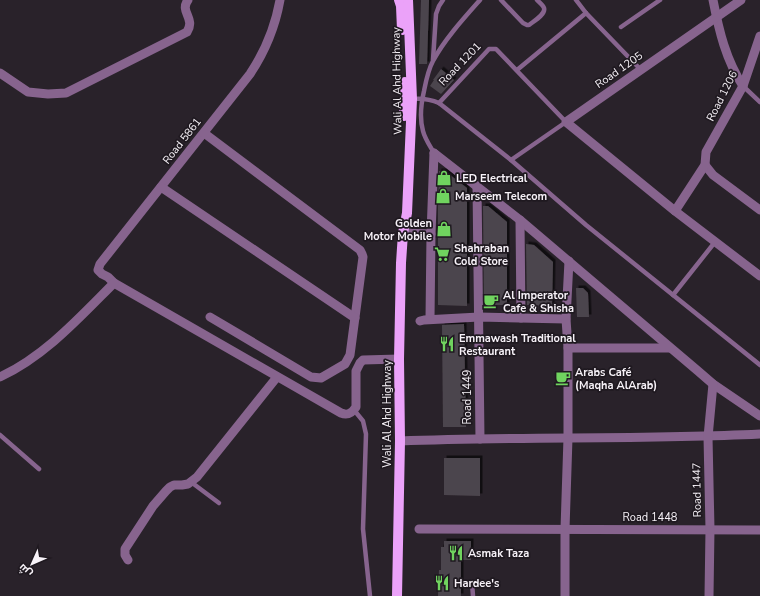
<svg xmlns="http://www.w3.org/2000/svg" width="760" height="596" viewBox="0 0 760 596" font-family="'Nunito Sans',Cairo,sans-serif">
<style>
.building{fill:#4c454d;filter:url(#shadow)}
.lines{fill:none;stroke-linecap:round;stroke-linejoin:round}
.service{stroke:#87648e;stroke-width:4.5}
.minor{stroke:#87648e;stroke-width:9}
.primary{stroke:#eba2f9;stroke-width:10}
.labels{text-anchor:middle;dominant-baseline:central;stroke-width:3.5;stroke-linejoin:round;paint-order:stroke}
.street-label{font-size:11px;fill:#f7f2f8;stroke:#1f1920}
.poi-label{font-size:11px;font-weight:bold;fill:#f7f2f8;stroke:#1f1920;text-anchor:start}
</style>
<defs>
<filter id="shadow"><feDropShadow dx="2.5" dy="-2.5" stdDeviation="0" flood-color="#0009"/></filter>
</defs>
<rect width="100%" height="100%" fill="#29222a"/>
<g class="building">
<polygon points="421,0 429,0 427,64 419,64"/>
<polygon points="441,69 454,80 441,94 430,86 434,80 433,80"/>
<polygon points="439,171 445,171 467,188 467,306 438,305 438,208"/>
<polygon points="483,206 488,206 507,222 507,305 484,305"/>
<polygon points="526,244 534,245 553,262 552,306 527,305"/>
<polygon points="576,288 583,288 588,293 589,317 577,317"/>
<polygon points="464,324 466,427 443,427 442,325"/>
<polygon points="444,458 480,458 480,496 444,495"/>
<polygon points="444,541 471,541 471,560 461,560 461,596 438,596 439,570 441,570 441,547 444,547"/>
</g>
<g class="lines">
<g class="service">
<path d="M501,0L523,23L527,25H529C534,21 546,14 544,8C543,5 539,2 537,0"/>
<polyline points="576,0 586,13 641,70"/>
<polyline points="621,27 660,0"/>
<polyline points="433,60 436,14 439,6 443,0"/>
<polyline points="517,70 586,13"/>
<polyline points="743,86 760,102"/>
<path d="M412,99C422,98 430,99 439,103L511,160L586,225L760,365"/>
<polyline points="439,103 489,49 496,49 566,122 511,160"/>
<path d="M434,153C430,146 425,139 423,131C419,117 421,104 424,91C426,81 428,70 433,61C444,40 464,18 480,0"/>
<polyline points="673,295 715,242"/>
<polyline points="354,410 363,421 366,434 363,529 370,596"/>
<polyline points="0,435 39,469"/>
<polyline points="191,482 219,503"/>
<polyline points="472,583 473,596"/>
</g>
<g class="minor">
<path d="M280,0C275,28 266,50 250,74L100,264L98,270L102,274L108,277L114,283L341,413C348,416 352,413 356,407V371L360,363L363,360L399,359"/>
<path d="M713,0C719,31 726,60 743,86"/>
<polyline points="741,0 566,122 675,211 760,276"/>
<path d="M0,73L28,92L48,94L66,93L187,32C196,18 179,12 188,0"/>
<polyline points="204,133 360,250 362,254 363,257 350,355 345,364 321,378 311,377 210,317"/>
<polyline points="434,153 520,220 698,371 713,384 760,416"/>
<polyline points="705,165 713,175 760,210"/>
<polyline points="477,186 480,439"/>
<polyline points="161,187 355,318"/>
<polyline points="675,211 705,165 706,152 743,86 760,36"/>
<polyline points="520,220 521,318"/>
<polyline points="403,233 431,234"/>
<polyline points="430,319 431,234 434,153"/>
<polyline points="420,321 424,320 479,317 566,319"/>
<polyline points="568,348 669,348"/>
<path d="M0,377C45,356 79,318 114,283"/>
<path d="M400,441C520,436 640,440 760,434"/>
<polyline points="419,529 760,530"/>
<polyline points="128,560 125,555 125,549 153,506 166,491 170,487 174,485 182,485 188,484 197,477 277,377"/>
<polyline points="565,596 565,529 568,438 568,348 566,319 569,261"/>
<polyline points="709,596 710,529 708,437 713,384"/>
</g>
<g class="primary">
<polyline points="399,0 401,6 402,30"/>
<polyline points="404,116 405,82"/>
<polyline points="397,596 400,441 399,359 401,263 403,233 407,213 412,99 408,0"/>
</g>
</g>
<defs>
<g id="shop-bare" transform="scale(1.2)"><path d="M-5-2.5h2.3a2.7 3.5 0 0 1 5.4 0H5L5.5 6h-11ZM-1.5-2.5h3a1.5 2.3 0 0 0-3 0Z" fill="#70d35f" stroke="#1f1920" stroke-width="2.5" paint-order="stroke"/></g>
<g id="supermarket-bare" transform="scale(1.2)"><path d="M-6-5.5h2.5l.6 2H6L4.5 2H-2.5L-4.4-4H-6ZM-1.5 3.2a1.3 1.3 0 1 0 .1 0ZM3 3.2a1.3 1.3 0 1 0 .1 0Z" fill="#70d35f" stroke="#1f1920" stroke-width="2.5" paint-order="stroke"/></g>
<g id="cafe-bare" transform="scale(1.2)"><path d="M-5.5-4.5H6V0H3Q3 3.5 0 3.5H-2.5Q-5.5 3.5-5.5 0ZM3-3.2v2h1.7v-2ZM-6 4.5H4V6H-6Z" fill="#70d35f" stroke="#1f1920" stroke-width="2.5" paint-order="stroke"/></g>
<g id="restaurant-bare" transform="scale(1.2)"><path d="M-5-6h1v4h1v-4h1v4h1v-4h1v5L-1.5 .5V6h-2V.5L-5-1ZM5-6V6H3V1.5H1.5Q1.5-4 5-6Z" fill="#70d35f" stroke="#1f1920" stroke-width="2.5" paint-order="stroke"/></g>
</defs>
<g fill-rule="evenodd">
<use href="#shop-bare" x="444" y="178"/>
<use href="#shop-bare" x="443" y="196"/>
<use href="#shop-bare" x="444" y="229"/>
<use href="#supermarket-bare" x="442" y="254"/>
<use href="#cafe-bare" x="491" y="301"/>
<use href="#restaurant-bare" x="447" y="344"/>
<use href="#cafe-bare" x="563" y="378"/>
<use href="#restaurant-bare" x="456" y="553"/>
<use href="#restaurant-bare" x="442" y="583"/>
</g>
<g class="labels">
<g class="street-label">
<text transform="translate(460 64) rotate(-46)">Road 1201</text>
<text transform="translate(619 70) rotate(-35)">Road 1205</text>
<text transform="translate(397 81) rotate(-91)">Wali Al Ahd Highway</text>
<text transform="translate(722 96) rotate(-63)">Road 1206</text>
<text transform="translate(182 141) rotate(-52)">Road 5861</text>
<text transform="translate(467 397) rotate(-90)">Road 1449</text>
<text transform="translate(387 414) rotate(-90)">Wali Al Ahd Highway</text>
<text transform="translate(697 490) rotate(-91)">Road 1447</text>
<text x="650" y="517">Road 1448</text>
</g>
<g class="poi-label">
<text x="456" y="178">LED Electrical</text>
<text x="455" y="196">Marseem Telecom</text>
<text x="432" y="223" text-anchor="end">Golden<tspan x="432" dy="13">Motor Mobile</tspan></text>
<text x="454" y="248">Shahraban<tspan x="454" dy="13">Cold Store</tspan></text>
<text x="503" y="295">Al Imperator<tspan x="503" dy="13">Cafe &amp; Shisha</tspan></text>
<text x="459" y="338">Emmawash Traditional<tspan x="459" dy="13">Restaurant</tspan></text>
<text x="575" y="372">Arabs Café<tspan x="575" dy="13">(Maqha AlArab)</tspan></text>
<text x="468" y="553">Asmak Taza</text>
<text x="454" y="583">Hardee's</text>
</g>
</g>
<g transform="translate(32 564) rotate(225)" stroke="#1f1920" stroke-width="3" paint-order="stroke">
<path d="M0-3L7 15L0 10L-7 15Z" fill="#f7f2f8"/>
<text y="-6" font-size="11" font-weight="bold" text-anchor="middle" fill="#f7f2f8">ش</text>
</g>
</svg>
